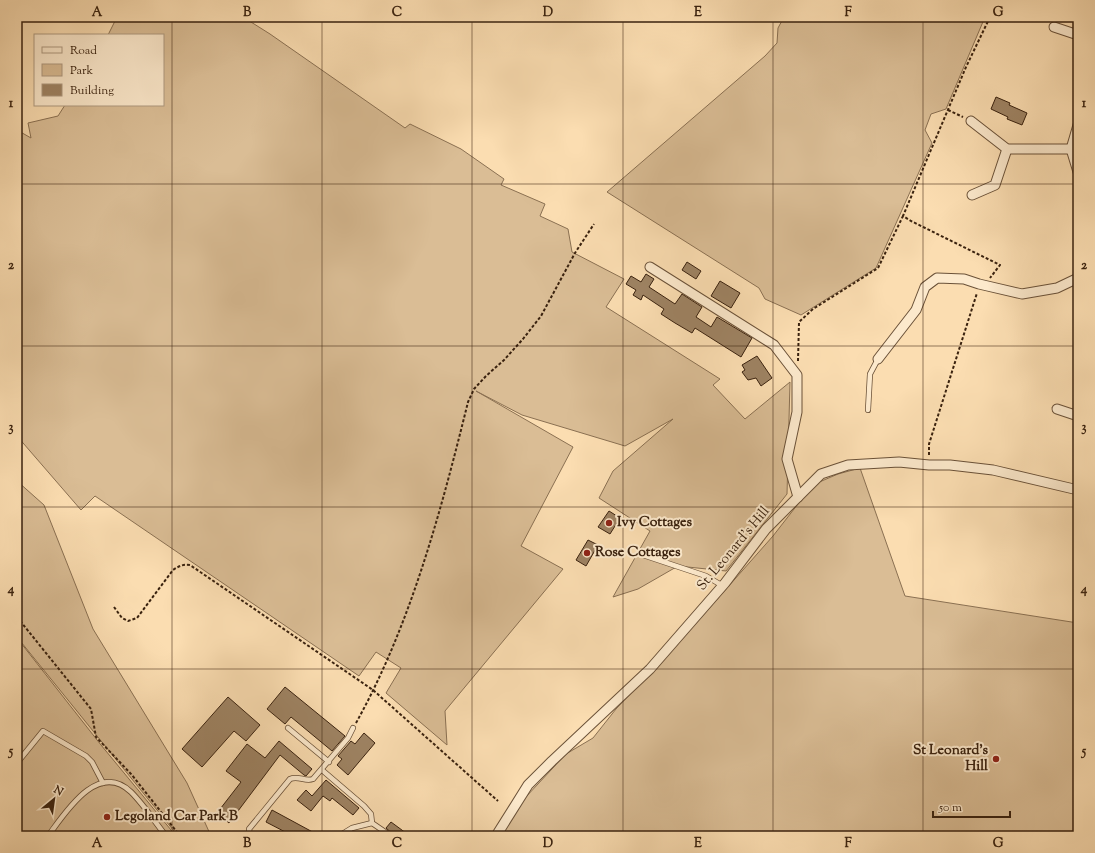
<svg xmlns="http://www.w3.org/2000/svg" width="1095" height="853" viewBox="0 0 1095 853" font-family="'Sorts Mill Goudy',serif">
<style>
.green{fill:#dabd95;stroke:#8a7052}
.building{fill:#9e8363;stroke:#3a220f}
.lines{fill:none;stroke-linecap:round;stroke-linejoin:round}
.service-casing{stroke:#6a5138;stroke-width:6}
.minor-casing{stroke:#6a5138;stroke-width:11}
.path{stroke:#3a220f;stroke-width:2;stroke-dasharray:3 2;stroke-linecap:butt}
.service{stroke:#fce9cc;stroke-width:4.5}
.minor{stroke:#fce9cc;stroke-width:9}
.grid{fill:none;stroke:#3a220f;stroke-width:1;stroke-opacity:0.55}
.poi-dot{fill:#8f2418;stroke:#fce9cc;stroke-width:1.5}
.labels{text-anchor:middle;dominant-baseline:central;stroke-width:4;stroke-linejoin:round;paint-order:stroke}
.poi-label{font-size:14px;font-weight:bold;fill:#3a220f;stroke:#fce9cc;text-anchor:start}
.street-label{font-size:14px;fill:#3a220f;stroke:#fce9cc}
.neatline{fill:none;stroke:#3a220f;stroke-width:1.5}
.grid-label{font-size:13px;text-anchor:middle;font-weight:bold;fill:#3a220f}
</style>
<rect width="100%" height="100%" fill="#fbddb1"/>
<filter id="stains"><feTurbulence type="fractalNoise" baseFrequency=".005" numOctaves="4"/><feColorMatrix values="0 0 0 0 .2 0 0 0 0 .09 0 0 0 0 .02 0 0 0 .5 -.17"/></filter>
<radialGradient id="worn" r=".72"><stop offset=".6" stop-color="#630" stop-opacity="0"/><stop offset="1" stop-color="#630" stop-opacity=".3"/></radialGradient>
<g class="green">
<polygon points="117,17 243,17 270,34 405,128 410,124 461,149 504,179 501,185 545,204 540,216 568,229 572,252 624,279 606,307 720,379 713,385 745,419 790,382 787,494 726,571 678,566 638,589 613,597 650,531 599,498 613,471 673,419 625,446 522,415 476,391 573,447 521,546 563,569 445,711 447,745 386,693 401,668 376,652 359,676 95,496 81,510 17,436 17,130 31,138 28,123 58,116 65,105 163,105 163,35 108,35"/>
<polygon points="784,17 985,17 946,109 931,114 925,130 932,143 876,268 801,315 765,299 759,288 607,192 765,56 777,43 778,28"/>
<polygon points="860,468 905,596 1078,623 1078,836 500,836 524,799 566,754 593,738 616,709 681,640 773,536 805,495 817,483 838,474"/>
<polygon points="17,481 44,505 93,629 187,783 211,836 178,836 17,637"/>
<polygon points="17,638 101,745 176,836 17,836"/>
</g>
<g class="building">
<polygon points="996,97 1010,103 1009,105 1027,113 1022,125 1007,119 1008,117 991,109"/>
<polygon points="687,262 701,271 696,279 682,270"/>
<polygon points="646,274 654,279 649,287 675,304 682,294 702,307 696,317 711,327 717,317 752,338 741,357 695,328 692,333 675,323 661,314 664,309 643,295 641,300 633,295 636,290 626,284 631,276 641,282"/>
<polygon points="720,281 740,293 731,308 711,296"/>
<polygon points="757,356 772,378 761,386 756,378 748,380 742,372 745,370 742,365"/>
<polygon points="609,511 620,518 610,534 598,527"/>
<polygon points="588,540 598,545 586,566 576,560"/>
<polygon points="285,687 345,736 332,751 291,717 285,724 267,709"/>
<polygon points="228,697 260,725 246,741 234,731 202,767 182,749"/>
<polygon points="364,733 375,743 348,775 337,765 342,759 338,756 351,741 355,744"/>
<polygon points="279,741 312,769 306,776 304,775 280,755 229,823 217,813 241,782 226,771 247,744 265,758"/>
<polygon points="326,780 359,808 353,815 332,798 330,801 323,796 311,811 297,800 306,790 312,796"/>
<polygon points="272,810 320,836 293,836 266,822"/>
<polygon points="391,822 410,836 395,836 386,828"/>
</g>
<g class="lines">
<g class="service-casing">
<g id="service">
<polyline points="868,410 870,374 878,359"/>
<polyline points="643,555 706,576 723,586"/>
<polyline points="288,728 329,762"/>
<polyline points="17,763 43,731 86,756 92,762 103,783"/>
<polyline points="322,770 364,806 371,814 372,823 391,836"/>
<path d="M48,836C65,813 98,760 131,792C144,805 155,822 166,836"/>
<path d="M250,836L249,829L290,779C298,775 305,782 313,779L348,738L353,728"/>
<polyline points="339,836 352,828 372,823"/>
</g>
</g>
<g class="minor-casing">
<g id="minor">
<polyline points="1054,27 1078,35"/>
<polyline points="971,121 1007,149 1071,149"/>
<polyline points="1078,125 1071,149 1078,172"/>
<polyline points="972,195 995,185 1007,149"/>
<polyline points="650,267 774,345 797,375 797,412 787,459 798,497"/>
<polyline points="878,359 916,310 925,287 937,278 964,279 979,284 1022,294 1057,288 1078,278"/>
<polyline points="1057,409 1078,416"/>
<polyline points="496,836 528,785 552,761 650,669 725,583 766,529 821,474 848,465 899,462 929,465 950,465 993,470 1078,490"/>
</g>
</g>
<g class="path">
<polyline points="990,17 966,67 903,216 911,221 1000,265 990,278"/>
<polyline points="948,110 963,117"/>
<polyline points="798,361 799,322 813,309 878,268 903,216"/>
<polyline points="929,455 929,444 977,293"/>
<path d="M114,607L122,618L128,621L137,618L173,570C179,566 183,564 190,565L373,690L498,801"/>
<polyline points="17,617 91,709 96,737 132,775 180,836"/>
<path d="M356,723C411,624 441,511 468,402L474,389L486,376L504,360L523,339L541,316L575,253L594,224"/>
</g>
<use href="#service" class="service"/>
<use href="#minor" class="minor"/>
</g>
<path class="grid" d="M172,17V836M322,17V836M472,17V836M623,17V836M773,17V836M923,17V836M17,184H1078M17,346H1078M17,507H1078M17,669H1078"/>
<g class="poi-dot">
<circle cx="609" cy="523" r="4"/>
<circle cx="587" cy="553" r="4"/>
<circle cx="996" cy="759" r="4"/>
<circle cx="107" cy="817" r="4"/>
</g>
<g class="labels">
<g class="poi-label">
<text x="617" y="523">Ivy Cottages</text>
<text x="595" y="553">Rose Cottages</text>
<text x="988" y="751" text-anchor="end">St Leonard's<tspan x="988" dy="16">Hill</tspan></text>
<text x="115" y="817">Legoland Car Park B</text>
</g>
<g class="street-label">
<text transform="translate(734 549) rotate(-50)">St. Leonard's Hill</text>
</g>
</g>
<rect width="1095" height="853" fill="none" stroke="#fbddb1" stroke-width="44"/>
<rect x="34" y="34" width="130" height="72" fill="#fce9cc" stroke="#ae9980"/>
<rect x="42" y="47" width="20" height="6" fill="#fce9cc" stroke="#ae9980"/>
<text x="70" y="54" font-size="12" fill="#3a220f">Road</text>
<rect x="42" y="64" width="20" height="12" fill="#dabd95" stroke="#ae9980"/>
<text x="70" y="74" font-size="12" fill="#3a220f">Park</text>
<rect x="42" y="84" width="20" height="12" fill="#9e8363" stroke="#ae9980"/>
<text x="70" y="94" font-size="12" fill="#3a220f">Building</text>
<g transform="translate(54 799) rotate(29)" stroke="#fce9cc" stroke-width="3" paint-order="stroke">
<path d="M0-3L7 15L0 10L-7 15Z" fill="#3a220f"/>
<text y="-6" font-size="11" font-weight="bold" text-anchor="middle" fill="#3a220f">N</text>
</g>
<path d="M933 811v6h77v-6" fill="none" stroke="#3a220f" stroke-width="2"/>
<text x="939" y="811" font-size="12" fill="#3a220f" stroke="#fce9cc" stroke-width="3" paint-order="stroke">50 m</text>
<rect x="22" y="22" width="1051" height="809" class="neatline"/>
<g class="grid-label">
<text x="97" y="16">A</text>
<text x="247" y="16">B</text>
<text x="397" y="16">C</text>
<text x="548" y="16">D</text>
<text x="698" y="16">E</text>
<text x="848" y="16">F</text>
<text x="998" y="16">G</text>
<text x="11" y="107">1</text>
<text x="1084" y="107">1</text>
<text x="11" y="269">2</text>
<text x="1084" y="269">2</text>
<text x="11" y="431">3</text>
<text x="1084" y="431">3</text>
<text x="11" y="593">4</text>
<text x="1084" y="593">4</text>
<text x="11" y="755">5</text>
<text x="1084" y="755">5</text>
<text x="97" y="847">A</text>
<text x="247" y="847">B</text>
<text x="397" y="847">C</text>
<text x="548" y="847">D</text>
<text x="698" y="847">E</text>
<text x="848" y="847">F</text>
<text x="998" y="847">G</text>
</g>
<rect width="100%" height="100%" filter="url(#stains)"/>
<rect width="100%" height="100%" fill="url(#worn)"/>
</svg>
